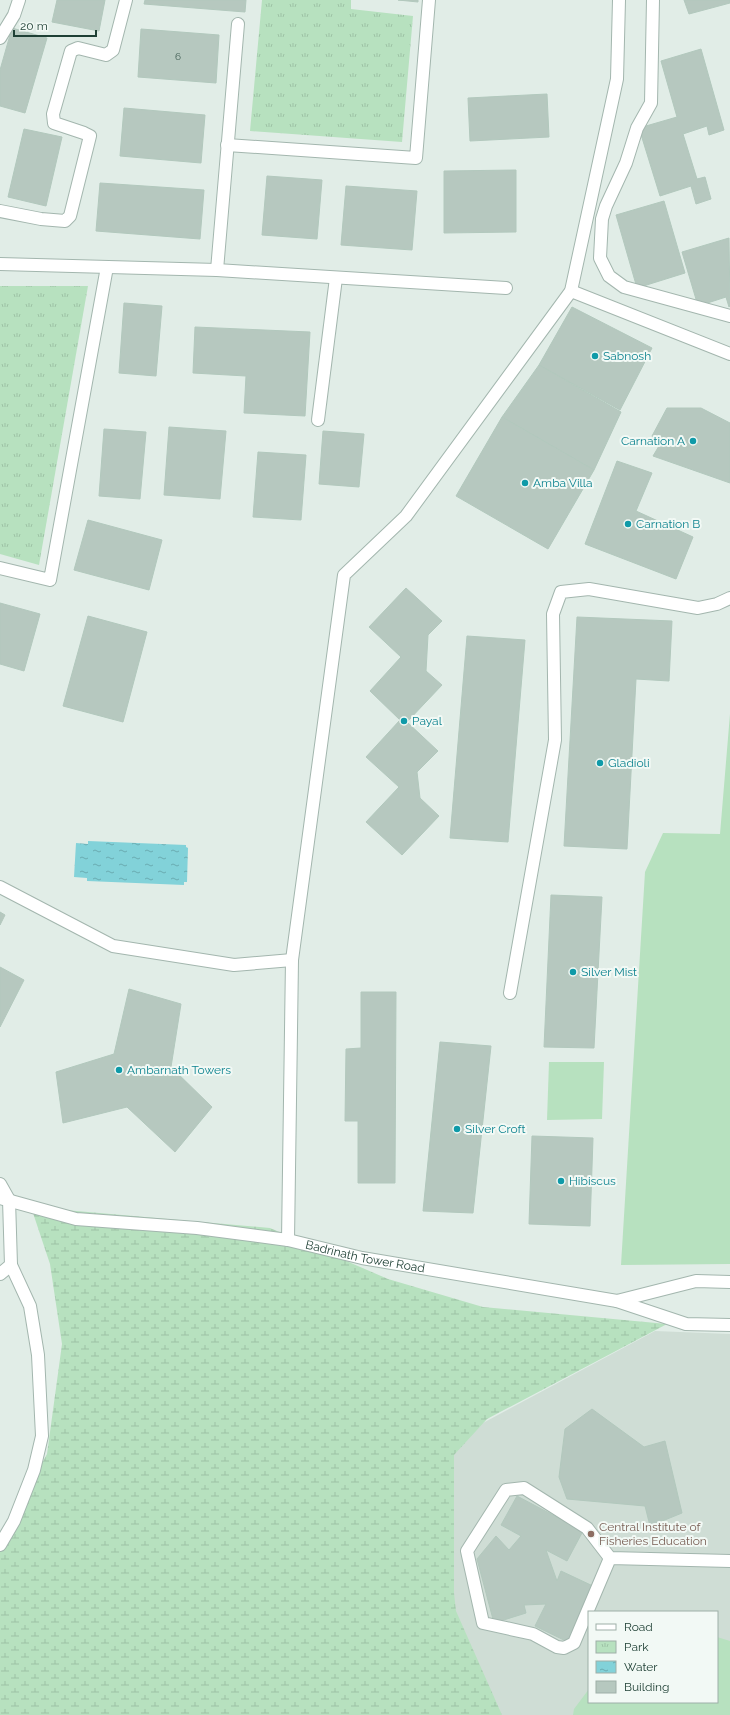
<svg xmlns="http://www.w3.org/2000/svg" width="730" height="1715" viewBox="0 0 730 1715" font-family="Raleway,sans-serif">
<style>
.built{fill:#cfddd5;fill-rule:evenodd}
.grass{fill:#b7e1bf}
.wetland{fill:url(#wetland-marsh)}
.park{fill:url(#park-tufts)}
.water{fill:url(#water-ripples)}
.building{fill:#b6c8bf;stroke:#b2c8bd}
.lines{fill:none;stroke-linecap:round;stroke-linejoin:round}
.service-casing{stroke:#a3b6ae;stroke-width:14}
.minor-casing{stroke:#a3b6ae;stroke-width:14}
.tertiary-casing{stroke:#a3b6ae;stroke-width:14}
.service{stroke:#fff;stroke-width:12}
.minor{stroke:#fff;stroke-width:12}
.tertiary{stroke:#fff;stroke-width:12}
.culture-dot{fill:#0f9aa8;stroke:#f2f9f5;stroke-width:1.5}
.education-dot{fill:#8d6e63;stroke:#f2f9f5;stroke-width:1.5}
.labels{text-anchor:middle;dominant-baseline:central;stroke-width:4;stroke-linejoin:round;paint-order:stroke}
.number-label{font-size:10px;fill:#456258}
.culture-label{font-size:12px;fill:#0d838f;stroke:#f2f9f5;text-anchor:start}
.street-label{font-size:12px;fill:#1f4035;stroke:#f2f9f5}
.education-label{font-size:12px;fill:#785e54;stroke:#f2f9f5;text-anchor:start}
</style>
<defs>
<pattern id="wetland-marsh" width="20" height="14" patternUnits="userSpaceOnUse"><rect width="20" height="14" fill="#b7e1bf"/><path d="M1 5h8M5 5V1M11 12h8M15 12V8" fill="none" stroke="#9dc2a5"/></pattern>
<pattern id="park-tufts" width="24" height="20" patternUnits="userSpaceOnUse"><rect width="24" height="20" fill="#b7e1bf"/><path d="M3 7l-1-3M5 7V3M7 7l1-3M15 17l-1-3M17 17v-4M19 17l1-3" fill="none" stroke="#9dc2a5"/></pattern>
<pattern id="water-ripples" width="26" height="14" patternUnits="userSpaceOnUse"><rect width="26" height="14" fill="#82d2d9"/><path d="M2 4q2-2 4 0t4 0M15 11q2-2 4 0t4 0" fill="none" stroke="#6aacb1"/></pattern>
</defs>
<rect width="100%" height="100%" fill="#e1ede7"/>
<path class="built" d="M655,1331L730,1334V1715H494L453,1613L451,1456L468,1431ZM589,1612H717V1702H589Z"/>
<g class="grass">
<polygon points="730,714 730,1264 621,1265 645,872 663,833 720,834"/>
<polygon points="549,1062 604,1062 602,1119 547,1120"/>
<polygon points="717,1637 730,1641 730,1715 573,1715 574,1709 589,1689 589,1702 717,1702"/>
</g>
<polygon class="wetland" points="31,1207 270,1228 388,1279 483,1307 667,1324 487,1419 454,1455 454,1593 456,1611 502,1715 0,1715 0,1542 47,1454 62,1344 50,1264"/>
<g class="park">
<polygon points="262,0 351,0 351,9 413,16 402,142 250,131"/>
<polygon points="0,286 88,286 39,565 0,554"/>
</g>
<polygon class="water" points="88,841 186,845 186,847 188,848 187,882 184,882 184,885 87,881 87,878 74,877 76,843 88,844"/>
<g class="building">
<polygon points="57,0 105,0 99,31 52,22"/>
<polygon points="145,0 246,0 245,12 144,4"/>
<polygon points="398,0 418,0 418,2"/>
<polygon points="684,0 730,0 730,3 689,14"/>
<polygon points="12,28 47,38 25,113 0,106 0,70"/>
<polygon points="141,29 219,35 216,83 138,77"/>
<polygon points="701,49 724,130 709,135 707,126 683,134 697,179 705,177 711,199 696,204 691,186 660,196 639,128 677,117 661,61"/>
<polygon points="547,94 549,137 470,141 468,98"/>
<polygon points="124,108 205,115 201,163 120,156"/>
<polygon points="24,129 62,137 46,206 8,197"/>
<polygon points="516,170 516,232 444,233 444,171"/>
<polygon points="267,176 322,180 317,239 262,235"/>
<polygon points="100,183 204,190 200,239 96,231"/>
<polygon points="346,186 417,191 412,250 341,245"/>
<polygon points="664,201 685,273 637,288 616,215"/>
<polygon points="729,238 730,306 729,307 726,297 698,306 682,252"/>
<polygon points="124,303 162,306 156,376 119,373"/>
<polygon points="572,307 652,348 620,410 539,365"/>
<polygon points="195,327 310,332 305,416 244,413 246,376 193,373"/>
<polygon points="539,365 621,412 594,470 502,417"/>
<polygon points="667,408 701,408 730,423 730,483 653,456 659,446 652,436"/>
<polygon points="502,417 594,470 548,549 456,496"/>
<polygon points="169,427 226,431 220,499 164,495"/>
<polygon points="104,429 146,432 140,499 99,496"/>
<polygon points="323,431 364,434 359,487 319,484"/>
<polygon points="258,452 306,455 301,520 253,517"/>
<polygon points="617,461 652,473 636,511 693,537 676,579 585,544"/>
<polygon points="88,520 162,540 149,590 74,570"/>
<polygon points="406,588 442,621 428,635 426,671 442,685 407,722 438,751 417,772 420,798 439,816 402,855 366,822 399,787 366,757 400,720 370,691 401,657 369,627"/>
<polygon points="0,603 40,614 24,671 0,664"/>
<polygon points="88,616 147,632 123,722 63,706"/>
<polygon points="577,617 672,621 669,681 636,679 627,849 564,846"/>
<polygon points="467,636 525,640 508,842 450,838"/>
<polygon points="551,895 602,897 594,1048 544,1047"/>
<polygon points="0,912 5,915 0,925"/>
<polygon points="0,967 24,980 0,1027"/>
<polygon points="129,989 181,1004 171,1067 212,1107 175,1152 127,1107 63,1123 56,1072 114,1054"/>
<polygon points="361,992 396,992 395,1183 358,1183 358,1121 345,1121 346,1049 361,1048"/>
<polygon points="440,1042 491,1046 473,1213 423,1211"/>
<polygon points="532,1136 593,1138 590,1226 529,1224"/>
<polygon points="592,1409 644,1447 665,1441 682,1513 650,1526 645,1506 567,1499 559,1477 565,1429"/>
<polygon points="517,1496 583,1531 567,1561 546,1550 557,1581 561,1571 595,1587 568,1642 535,1626 546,1604 524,1605 526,1613 494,1623 477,1559 496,1536 509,1550 521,1536 501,1525"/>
</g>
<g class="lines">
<g class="service-casing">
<g id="service">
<polyline points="0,887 113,946 234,965 292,960"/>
<polyline points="610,1558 574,1643 564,1648 557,1647 533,1634 483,1623 467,1551 506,1490 524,1488 587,1528 610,1558 730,1561"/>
</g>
</g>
<g class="minor-casing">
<g id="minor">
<polyline points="653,0 651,103 637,128 626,163 606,206 602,219 600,258 609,276 624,287 730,316"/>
<polyline points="0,38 14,15 19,0"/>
<polyline points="227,145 416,158 429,0"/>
<polyline points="0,211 41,219 65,221 70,216 90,136 84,133 54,123 53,114 71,51 78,48 106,55 113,50 126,0"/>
<polyline points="0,264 217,270 506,288"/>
<polyline points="217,270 238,24"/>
<polyline points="571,291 730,354"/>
<polyline points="318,420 336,278"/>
<polyline points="0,568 50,580 107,267"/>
<polyline points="510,993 555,740 553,614 561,592 589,589 698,608 717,604 730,598"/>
<polyline points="288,1240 292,960 344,575 406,516 571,291 617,79 619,0"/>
<polyline points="0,1274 11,1265"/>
<polyline points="0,1545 14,1521 34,1470 42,1436 38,1355 30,1306 11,1265 9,1200"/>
</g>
</g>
<g class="tertiary-casing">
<g id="tertiary">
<polyline points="0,1184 9,1200"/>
<path id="s1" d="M0,1198L76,1219L197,1228L288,1240L362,1258L617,1301L696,1281L730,1282"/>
<polyline points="617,1301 686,1324 730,1325"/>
</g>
</g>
<use href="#service" class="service"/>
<use href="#minor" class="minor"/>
<use href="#tertiary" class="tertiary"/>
</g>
<g class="culture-dot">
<circle cx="595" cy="356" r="4"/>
<circle cx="693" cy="441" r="4"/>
<circle cx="525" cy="483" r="4"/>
<circle cx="628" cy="524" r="4"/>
<circle cx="404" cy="721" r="4"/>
<circle cx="600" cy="763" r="4"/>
<circle cx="573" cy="972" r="4"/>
<circle cx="119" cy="1070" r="4"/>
<circle cx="457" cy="1129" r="4"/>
<circle cx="561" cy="1181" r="4"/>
</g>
<circle class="education-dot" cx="591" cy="1534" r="4"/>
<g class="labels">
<g class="number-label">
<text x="178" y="56">6</text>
</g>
<g class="culture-label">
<text x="603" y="356">Sabnosh</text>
<text x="685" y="441" text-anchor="end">Carnation A</text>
<text x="533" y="483">Amba Villa</text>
<text x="636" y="524">Carnation B</text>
<text x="412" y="721">Payal</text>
<text x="608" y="763">Gladioli</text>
<text x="581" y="972">Silver Mist</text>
<text x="127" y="1070">Ambarnath Towers</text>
<text x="465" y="1129">Silver Croft</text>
<text x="569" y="1181">Hibiscus</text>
</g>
<g class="street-label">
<text stroke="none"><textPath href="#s1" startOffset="371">Badrinath Tower Road</textPath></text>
</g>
<g class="education-label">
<text x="599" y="1527">Central Institute of<tspan x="599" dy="14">Fisheries Education</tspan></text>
</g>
</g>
<rect x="588" y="1611" width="130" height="92" fill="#f2f9f5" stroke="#9eafa8"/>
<rect x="596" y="1624" width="20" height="6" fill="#ffffff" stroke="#9eafa8"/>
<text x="624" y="1631" font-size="12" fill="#1f4035">Road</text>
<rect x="596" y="1641" width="20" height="12" fill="url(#park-tufts)" stroke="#9eafa8"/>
<text x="624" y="1651" font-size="12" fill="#1f4035">Park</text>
<rect x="596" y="1661" width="20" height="12" fill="url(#water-ripples)" stroke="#9eafa8"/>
<text x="624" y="1671" font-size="12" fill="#1f4035">Water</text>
<rect x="596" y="1681" width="20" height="12" fill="#b6c8bf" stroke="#9eafa8"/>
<text x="624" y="1691" font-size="12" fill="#1f4035">Building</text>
<path d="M14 30v6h82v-6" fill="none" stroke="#1f4035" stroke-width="2"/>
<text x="20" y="30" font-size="12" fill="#1f4035" stroke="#f2f9f5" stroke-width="3" paint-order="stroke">20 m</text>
</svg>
